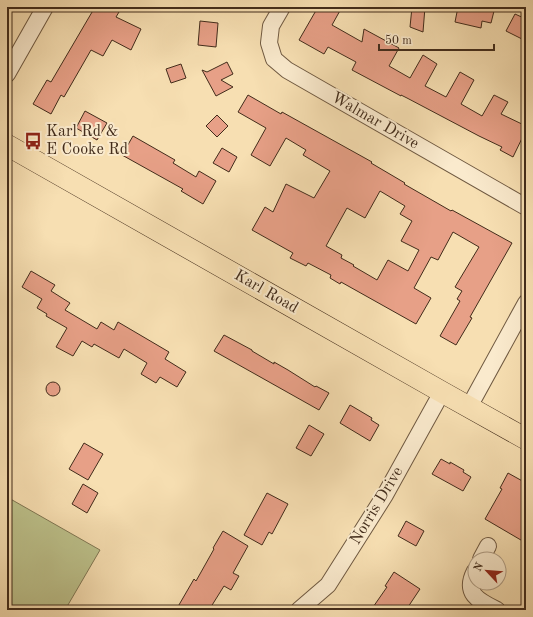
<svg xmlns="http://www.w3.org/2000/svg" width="533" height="617" viewBox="0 0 533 617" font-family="'Old Standard TT',serif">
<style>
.green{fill:#bdc28c;stroke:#807754}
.building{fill:#e7a087;stroke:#422c1b;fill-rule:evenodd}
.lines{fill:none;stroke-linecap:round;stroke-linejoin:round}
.minor-casing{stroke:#6f5941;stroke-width:18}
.major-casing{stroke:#422c1b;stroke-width:22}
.minor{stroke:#faeacd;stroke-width:16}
.major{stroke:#f7dfb2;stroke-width:21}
.labels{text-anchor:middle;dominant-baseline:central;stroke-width:4;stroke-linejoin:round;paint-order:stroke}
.street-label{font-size:16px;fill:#422c1b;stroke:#faeacd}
.poi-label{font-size:16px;fill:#422c1b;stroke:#faeacd;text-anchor:start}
</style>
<rect width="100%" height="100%" fill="#f7dfb2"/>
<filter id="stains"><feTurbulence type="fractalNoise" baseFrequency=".005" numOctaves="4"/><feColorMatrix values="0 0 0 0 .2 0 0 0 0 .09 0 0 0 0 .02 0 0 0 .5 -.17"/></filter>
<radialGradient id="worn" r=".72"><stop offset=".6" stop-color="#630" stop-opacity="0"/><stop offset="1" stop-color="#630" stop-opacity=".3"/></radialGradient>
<polygon class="green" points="7,497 100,550 65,610 7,610"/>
<g class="building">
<polygon points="95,7 122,7 116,17 141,29 131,50 112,40 103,56 91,50 64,97 61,95 51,114 33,104 47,80 51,82"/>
<polygon points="318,7 342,7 332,25 362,42 364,29 399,48 389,66 410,78 423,55 437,64 425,86 446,97 460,72 474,80 461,104 482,116 494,95 508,102 501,114 526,126 526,130 513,157 500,150 502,147 479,136 407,98 401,95 401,96 352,70 356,62 328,47 324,54 299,40"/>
<polygon points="412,7 425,7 423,32 410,27"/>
<polygon points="458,7 495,7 491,23 482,21 481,28 455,22"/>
<polygon points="515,14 526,19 526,41 506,31"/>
<polygon points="200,21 218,23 216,47 198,45"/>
<polygon points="227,62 233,74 221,80 233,87 216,96 202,70 207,72"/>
<polygon points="181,64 186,78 171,83 166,69"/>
<path d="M248,95L281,114L282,112L372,162L371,163L405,183L404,184L451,211L452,210L512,243L470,317L472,318L456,345L440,336L460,301L457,299L462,291L455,287L479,247L453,232L438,260L431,257L414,288L431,298L416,324L341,282L340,284L330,278L331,275L308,263L306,266L290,258L293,253L252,230L265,207L273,212L286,184L314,198L330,171L303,155L306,150L286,138L270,166L251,155L266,128L238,112ZM380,191L405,206L400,214L412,221L401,241L419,250L408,271L388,260L377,280L353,266L354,265L341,258L342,255L326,246L347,208L365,218Z"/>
<polygon points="85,111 107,123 97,140 76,128"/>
<polygon points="217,115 228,126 217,137 206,126"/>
<polygon points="133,136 175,160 173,163 196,177 199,171 216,181 203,204 181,191 183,189 122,155"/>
<polygon points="222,148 237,157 229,172 213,163"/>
<polygon points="31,271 55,285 51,291 70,303 65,310 97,329 101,322 114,330 118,322 169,352 165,359 186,372 177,387 160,377 156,383 141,374 147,363 124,349 119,358 94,344 92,347 82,341 73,356 56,347 67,328 46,316 47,314 37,308 42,299 22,287"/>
<polygon points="224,335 252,350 252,351 274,364 274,362 288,370 315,387 316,386 329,393 319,410 214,351"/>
<circle cx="53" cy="389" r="7"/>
<polygon points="350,405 372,418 371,420 379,425 370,441 340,423"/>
<polygon points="309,425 324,434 311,456 296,448"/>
<polygon points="84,443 103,454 88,480 69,469"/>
<polygon points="441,459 450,464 450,462 464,470 463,472 471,477 463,491 432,474"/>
<polygon points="508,473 526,483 526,543 485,519 502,489 500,488"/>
<polygon points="83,484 98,493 87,513 72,504"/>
<polygon points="267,493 288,504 272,534 269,532 262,545 244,535"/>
<polygon points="406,521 424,531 416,546 398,536"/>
<polygon points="223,531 248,546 233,573 239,576 231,590 224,586 209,610 176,610 194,579 196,581 214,549 213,548"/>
<polygon points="394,572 420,589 406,610 371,610 387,587 385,586"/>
</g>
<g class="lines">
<g class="minor-casing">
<g id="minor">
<polyline points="282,7 271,26 269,43 274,59 287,70 526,207"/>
<polyline points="7,74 45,7"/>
<polyline points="469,407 526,303"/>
<polyline points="481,559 488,546"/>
<path d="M475,571C463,594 479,601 497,610"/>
<polyline points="299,610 328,585 385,495 442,392"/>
</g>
</g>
<g class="major-casing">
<polyline id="major" points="7,145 442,392 526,439"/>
</g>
<use href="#minor" class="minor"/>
<use href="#major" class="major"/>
</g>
<defs>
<g id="bus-bare" transform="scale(1.38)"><path d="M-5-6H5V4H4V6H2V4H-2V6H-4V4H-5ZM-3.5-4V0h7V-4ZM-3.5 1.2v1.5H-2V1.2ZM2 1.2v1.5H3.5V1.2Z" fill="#8f2418" stroke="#faeacd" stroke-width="2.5" paint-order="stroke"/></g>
</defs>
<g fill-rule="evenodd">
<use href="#bus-bare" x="33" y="141"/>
</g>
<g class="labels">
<g class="street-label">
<text transform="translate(375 121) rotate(30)">Walmar Drive</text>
<text transform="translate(266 292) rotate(30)">Karl Road</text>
<text transform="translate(377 506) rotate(-59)">Norris Drive</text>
</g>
<g class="poi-label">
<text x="46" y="132">Karl Rd &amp;<tspan x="46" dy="18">E Cooke Rd</tspan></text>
</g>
</g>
<rect width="533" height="617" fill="none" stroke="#f7dfb2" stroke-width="24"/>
<rect x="8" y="8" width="517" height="601" fill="none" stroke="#422c1b" stroke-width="2"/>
<rect x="12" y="12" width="509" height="593" fill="none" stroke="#422c1b"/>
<g transform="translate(487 571) rotate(296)"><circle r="19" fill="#faeacd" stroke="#b09e86"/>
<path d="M0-3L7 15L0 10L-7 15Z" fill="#8f2418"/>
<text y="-6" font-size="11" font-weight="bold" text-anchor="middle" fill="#422c1b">N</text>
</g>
<path d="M379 44v6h115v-6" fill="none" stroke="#422c1b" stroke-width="2"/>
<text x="385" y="44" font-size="12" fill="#422c1b" stroke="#faeacd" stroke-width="3" paint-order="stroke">50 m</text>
<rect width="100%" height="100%" filter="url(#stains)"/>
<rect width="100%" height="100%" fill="url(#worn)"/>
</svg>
